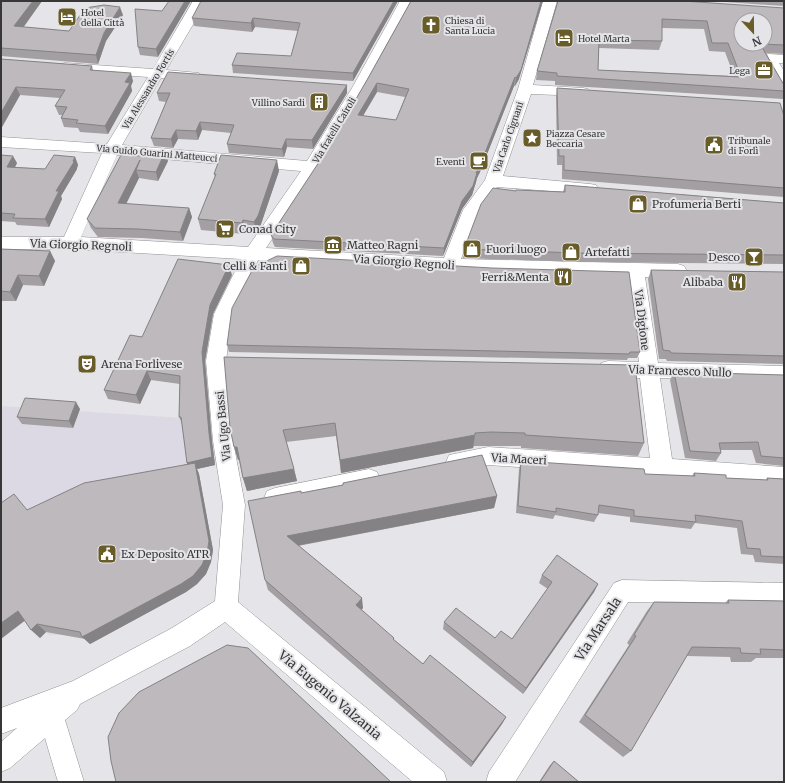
<svg xmlns="http://www.w3.org/2000/svg" width="785" height="783" viewBox="0 0 785 783" font-family="Merriweather,serif">
<style>
.built{fill:#ddd9e4}
.lines{fill:none;stroke-linecap:round;stroke-linejoin:round}
.street-casing{stroke:#929195;stroke-width:1}
.street{fill:#fff;fill-rule:evenodd}
.wall{fill:#a39fa2;fill-rule:evenodd}
.shaded-wall{fill:#848284}
.building{fill:#bdb9bc;stroke:#848284;fill-rule:evenodd}
.labels{text-anchor:middle;dominant-baseline:central;stroke-width:4;stroke-linejoin:round;paint-order:stroke}
.far-poi-label{font-size:9px;fill:#373738;stroke:#e5e4e8;text-anchor:start}
.far-street-label{font-size:9px;fill:#373738;stroke:#e5e4e8}
.poi-label{font-size:11px;fill:#373738;stroke:#e5e4e8;text-anchor:start}
.street-label{font-size:11px;fill:#373738;stroke:#e5e4e8}
.near-street-label{font-size:13px;fill:#373738;stroke:#e5e4e8}
</style>
<rect width="100%" height="100%" fill="#e5e4e8"/>
<polygon class="built" points="1,406 183,418 204,521 103,635 49,635 12,603 1,583"/>
<g class="lines">
<g class="street-casing">
<g id="street">
<path d="M193,1H207L166,70L199,73L201,76L199,79L194,80L161,78L122,145L307,161L352,88L400,1H414L366,88L320,167L266,248L444,258L463,210L485,180L518,89L543,1H557L533,85L583,88L588,89L590,92L588,95L583,96L531,94L503,176L590,184L596,185L598,189L596,193L590,194L497,187L479,212L461,259L678,264L684,266L687,271L684,276L678,278L645,277L658,363L784,366V382L660,378L672,459L784,467V485L488,465L457,471L449,469L446,462L449,455L488,447L650,458L640,378L608,377L601,375L598,369L601,363L608,361L639,362L627,276L450,271L258,260L232,314L226,361L233,441L245,505L238,602L444,772L447,782H413L225,622L190,646L80,704L77,710L65,720L84,782H58L45,738L10,768L1,772V742L17,728L1,734V708L73,681L172,628L215,601L223,505L213,441L206,361L214,314L241,259L70,249H1V237H64L102,153L1,147V137L107,144L148,77L65,71L60,70L58,67L60,64L65,63L153,69ZM117,155L301,171L248,247L81,237Z"/>
<polygon points="769,54 784,55 784,63 779,63 784,71 784,87 779,86 762,58 764,55"/>
<polygon points="369,469 377,472 380,479 377,486 369,489 275,508 267,505 264,498 267,491 275,488"/>
<polygon points="622,580 784,583 784,605 628,602 515,782 486,782 489,772 614,583"/>
</g>
</g>
<use href="#street" class="street"/>
</g>
<g class="wall">
<polygon points="1,1 42,1 23,27 69,31 123,15 106,41 98,64 1,56"/>
<polygon points="398,1 353,81 233,73 232,65 291,56 298,31 255,27 252,32 194,26 192,18"/>
<path d="M411,1L519,79L515,86H514L480,172L477,178L476,182L472,195L462,209L443,256L275,247L273,243L271,235L321,159L367,80ZM377,92L405,97L396,120L363,116Z"/>
<path d="M558,1L784,8V54L766,53L784,85V98L783,99L555,85V81L536,80L537,71ZM662,28L704,29L709,51L725,52L734,76L598,70L599,48L659,50L662,41Z"/>
<polygon points="711,1 784,1 784,6"/>
<polygon points="162,11 158,57 140,55 138,47"/>
<polygon points="1,59 92,66 93,70 133,81 131,86 132,91 108,134 80,132 78,128 64,127 61,118 62,115 59,115 55,106 60,98 20,95 2,127 1,127"/>
<polygon points="347,85 347,93 313,149 287,147 284,157 229,153 227,144 231,133 202,130 198,140 178,139 173,148 154,146 151,138 166,102 159,101 157,93"/>
<polygon points="557,88 784,116 784,197 562,179 562,165 557,165 556,97"/>
<polygon points="1,155 17,163 15,167 45,169 75,157 78,165 77,168 77,169 61,196 62,199 49,227 17,225 15,222 1,221"/>
<polygon points="121,155 168,161 158,181 139,178 126,204 189,208 192,217 183,241 142,238 98,237 91,228 87,219"/>
<polygon points="279,171 260,227 256,233 245,231 244,234 201,230 198,219 215,177 214,174"/>
<polygon points="565,185 784,203 784,264 575,262 463,258 464,249 516,191 563,192"/>
<polygon points="1,249 50,251 55,261 44,286 23,285 16,301 1,301"/>
<polygon points="651,270 784,272 784,364 667,361 666,359 659,359 648,279"/>
<polygon points="232,275 213,314 205,361 212,441 215,465 197,469 199,474 213,550 211,562 206,574 197,584 186,592 90,644 85,639 46,632 40,638 25,621 27,510 187,464 182,423 179,417 180,384 151,380 140,404 108,399 104,390 142,337"/>
<polygon points="227,345 640,352 637,358 628,358 627,360 229,352"/>
<polygon points="224,357 644,443 638,456 521,448 521,446 474,446 473,448 341,473 336,436 286,442 294,469 297,481 247,491 243,478 239,460 238,460"/>
<polygon points="674,372 784,375 784,466 756,463 752,450 721,450 721,453 716,461 685,458 670,380"/>
<polygon points="80,409 73,428 22,424 17,417"/>
<polygon points="521,461 645,474 692,476 694,473 726,478 766,480 767,478 784,479 784,564 755,562 753,555 741,554 737,528 695,523 691,529 630,522 630,517 598,513 598,515 594,522 555,515 553,519 516,513 519,469"/>
<polygon points="343,485 497,496 494,508 298,546 363,608 361,610 394,640 423,664 506,717 502,724 471,767 268,590 265,580 301,493"/>
<polygon points="542,575 598,584 594,592 523,694 443,629 444,622 495,638 512,639 548,589 539,583"/>
<polygon points="728,600 784,601 784,658 756,658 751,662 731,662 730,657 687,656 631,751 623,757 579,722 629,645 627,643 647,611 654,602 725,603"/>
<polygon points="554,761 579,782 539,782 550,765"/>
</g>
<g class="shaded-wall">
<polygon points="33,1 42,1 18,35 14,26"/>
<polygon points="185,1 191,1 158,57 156,49"/>
<polygon points="394,1 398,1 353,81 353,73"/>
<polygon points="541,1 543,1 519,79 515,86 516,78"/>
<polygon points="120,7 123,15 106,41 98,64 96,55 104,33"/>
<polygon points="253,18 255,27 252,32 251,23"/>
<polygon points="131,73 133,81 131,86 132,91 108,134 105,126 125,82"/>
<polygon points="515,77 514,86 480,172 477,178 476,182 472,195 462,209 443,256 444,248 462,201 476,173"/>
<polygon points="377,83 377,92 358,124 358,115"/>
<polygon points="347,85 347,93 313,149 312,140"/>
<polygon points="16,87 20,95 2,127 1,126 1,113"/>
<polygon points="200,122 202,130 198,140 196,131"/>
<polygon points="176,130 178,139 173,148 171,139"/>
<polygon points="286,139 287,147 284,157 282,149"/>
<polygon points="165,152 168,161 158,181 156,172"/>
<polygon points="13,156 17,163 11,175 7,167"/>
<polygon points="75,157 78,165 77,168 77,169 61,196 62,199 49,227 45,219 56,191"/>
<polygon points="140,160 136,170 139,178 122,212 118,203"/>
<polygon points="277,160 279,171 260,227 256,233 254,222"/>
<polygon points="189,208 192,217 183,241 180,232"/>
<polygon points="243,220 245,231 244,234 242,223"/>
<polygon points="50,251 55,261 44,286 39,276"/>
<polygon points="229,265 232,275 213,314 205,361 212,441 215,465 197,469 199,474 213,550 211,562 206,574 197,584 186,592 90,644 82,637 190,471 187,463 209,433 202,352 210,305"/>
<polygon points="18,275 23,285 16,301 10,292"/>
<polygon points="147,371 151,380 140,404 136,395"/>
<polygon points="76,402 80,409 73,428 69,421"/>
<polygon points="475,435 473,448 341,473 340,460"/>
<polygon points="234,447 237,447 241,459 238,460"/>
<polygon points="294,469 297,481 247,491 243,478"/>
<polygon points="497,496 494,508 290,547 287,536"/>
<polygon points="598,584 594,592 523,694 526,688"/>
<polygon points="362,598 363,608 357,615 356,605"/>
<polygon points="18,611 27,619 1,639 1,623"/>
<polygon points="37,624 46,632 40,638 31,630"/>
<polygon points="506,717 502,724 471,767 473,762"/>
</g>
<g class="building">
<polygon points="1,1 33,1 14,26 69,31 85,8 104,5 120,7 104,33 96,55 1,48"/>
<polygon points="169,1 185,1 156,49 138,47 135,9 162,11"/>
<polygon points="201,1 394,1 353,73 232,65 237,53 291,56 300,23 253,18 251,23 192,18"/>
<path d="M411,1H541L521,70L516,78L515,77L481,163L476,173H477L473,186L462,201L444,248L274,239L271,235L321,159L367,80ZM377,83L409,89L396,120L358,115Z"/>
<path d="M558,1H683L784,8V45L762,44H765V20H741V44H760L784,85V91L557,76V73L537,71ZM662,19L707,21L712,43H728L741,77L598,70L599,40L662,41Z"/>
<polygon points="1,59 92,66 90,70 131,73 125,82 130,83 105,126 76,123 78,120 61,118 67,107 55,106 65,90 16,87 1,113"/>
<polygon points="168,72 347,85 312,140 286,139 282,149 227,144 234,125 200,122 196,131 176,130 171,139 151,138 170,93 157,93"/>
<polygon points="557,88 780,103 784,116 784,188 564,170 564,156 559,156"/>
<polygon points="145,150 165,152 156,172 136,170 140,160 118,203 189,208 180,232 138,229 95,228 87,219 121,155 142,156"/>
<polygon points="1,155 13,156 7,167 45,169 54,155 75,157 73,161 74,162 56,191 59,191 45,219 13,218 15,214 1,213"/>
<polygon points="221,155 277,160 258,216 254,222 243,220 242,223 198,219 216,174 214,174"/>
<polygon points="565,185 784,203 784,255 577,253 464,249 481,204 493,188 516,191 516,190 565,192"/>
<polygon points="1,249 50,251 39,276 18,275 10,292 1,291"/>
<polygon points="277,256 492,268 629,272 640,352 630,352 629,354 227,345 232,308 254,267"/>
<polygon points="178,259 229,265 210,305 202,352 209,433 212,457 187,463 181,417 179,417 180,376 147,371 136,395 104,390 130,335 142,337"/>
<polygon points="651,270 784,272 784,356 671,353 670,351 663,350"/>
<polygon points="224,357 635,365 644,443 525,435 525,433 491,432 475,433 475,435 340,460 335,423 283,430 294,469 243,478 237,447 234,447 230,428"/>
<polygon points="674,372 784,375 784,458 761,456 758,442 719,443 721,453 690,451"/>
<polygon points="25,398 76,402 69,421 17,417"/>
<polygon points="482,455 497,496 287,536 362,598 356,605 394,638 393,639 423,664 430,655 506,717 473,762 265,580 248,501 301,491 301,493 343,485 343,483"/>
<polygon points="521,461 644,469 645,474 695,476 694,473 726,475 726,478 768,480 767,478 784,479 784,557 761,556 760,549 747,548 742,521 695,515 696,522 634,516 634,510 599,505 598,515 556,508 556,512 518,506"/>
<polygon points="195,463 209,541 207,553 202,565 193,576 181,584 82,637 80,632 37,624 31,630 18,611 1,623 1,503 14,494 27,510 84,483"/>
<polygon points="557,555 598,584 526,688 444,622 456,608 495,638 501,631 512,639 552,582 542,575"/>
<polygon points="728,600 784,601 784,650 760,649 761,654 741,653 740,648 692,647 631,751 585,715 636,636 634,635 654,602 729,603"/>
<polygon points="227,645 248,648 391,782 116,782 111,761 108,737 119,713 139,692"/>
<polygon points="554,761 579,782 540,782"/>
</g>
<defs>
<g id="hotel-square" transform="scale(1)"><rect x="-9" y="-9" width="18" height="18" rx="4" fill="#685c29" stroke="#e5e4e8"/><path d="M-6-4.5h1.5V1H6V5H4.5V3h-9V5H-6ZM-4 0a1.8 1.8 0 1 1 3.6 0ZM.5 0V-2.5h3Q6-2.5 6 0Z" fill="#fff"/></g>
<g id="church-square" transform="scale(1)"><rect x="-9" y="-9" width="18" height="18" rx="4" fill="#685c29" stroke="#e5e4e8"/><path d="M-1.2-6h2.4v3.5h3.3v2.4h-3.3V6h-2.4V-.1h-3.3v-2.4h3.3Z" fill="#fff"/></g>
<g id="office-square" transform="scale(1)"><rect x="-9" y="-9" width="18" height="18" rx="4" fill="#685c29" stroke="#e5e4e8"/><path d="M-6-3h4V-5.5h4V-3h4V5H-6ZM-1-4.5V-3h2v-1.5ZM-6 0V1H6V0Z" fill="#fff"/></g>
<g id="building-square" transform="scale(1)"><rect x="-9" y="-9" width="18" height="18" rx="4" fill="#685c29" stroke="#e5e4e8"/><path d="M-4-6H4V6H1V3H-1V6H-4ZM-2.5-4.3h1.7v1.8h-1.7ZM.8-4.3h1.7v1.8H.8ZM-2.5-1h1.7V.8h-1.7ZM.8-1h1.7V.8H.8Z" fill="#fff"/></g>
<g id="sight-square" transform="scale(1)"><rect x="-9" y="-9" width="18" height="18" rx="4" fill="#685c29" stroke="#e5e4e8"/><path d="M0-6L1.8-2.2L6-1.7L2.9 1.2L3.7 5.4L0 3.3L-3.7 5.4L-2.9 1.2L-6-1.7L-1.8-2.2Z" fill="#fff"/></g>
<g id="civic-square" transform="scale(1)"><rect x="-9" y="-9" width="18" height="18" rx="4" fill="#685c29" stroke="#e5e4e8"/><path d="M-.6-6.5H3V-4.5H.6V-3L4-1V1h2V6H-6V1h2V-1L-.6-3ZM-1.2 2.5V6h2.4V2.5Z" fill="#fff"/></g>
<g id="cafe-square" transform="scale(1)"><rect x="-9" y="-9" width="18" height="18" rx="4" fill="#685c29" stroke="#e5e4e8"/><path d="M-5.5-4.5H6V0H3Q3 3.5 0 3.5H-2.5Q-5.5 3.5-5.5 0ZM3-3.2v2h1.7v-2ZM-6 4.5H4V6H-6Z" fill="#fff"/></g>
<g id="shop-square" transform="scale(1)"><rect x="-9" y="-9" width="18" height="18" rx="4" fill="#685c29" stroke="#e5e4e8"/><path d="M-5-2.5h2.3a2.7 3.5 0 0 1 5.4 0H5L5.5 6h-11ZM-1.5-2.5h3a1.5 2.3 0 0 0-3 0Z" fill="#fff"/></g>
<g id="supermarket-square" transform="scale(1)"><rect x="-9" y="-9" width="18" height="18" rx="4" fill="#685c29" stroke="#e5e4e8"/><path d="M-6-5.5h2.5l.6 2H6L4.5 2H-2.5L-4.4-4H-6ZM-1.5 3.2a1.3 1.3 0 1 0 .1 0ZM3 3.2a1.3 1.3 0 1 0 .1 0Z" fill="#fff"/></g>
<g id="museum-square" transform="scale(1)"><rect x="-9" y="-9" width="18" height="18" rx="4" fill="#685c29" stroke="#e5e4e8"/><path d="M0-6L6-3V-2H-6V-3ZM-5-1h2V3h-2ZM-1-1h2V3h-2ZM3-1h2V3H3ZM-6 4H6V6H-6Z" fill="#fff"/></g>
<g id="bar-square" transform="scale(1)"><rect x="-9" y="-9" width="18" height="18" rx="4" fill="#685c29" stroke="#e5e4e8"/><path d="M-6-5H6L.8 .8V4.5H3.5V6h-7V4.5H-.8V.8Z" fill="#fff"/></g>
<g id="restaurant-square" transform="scale(1)"><rect x="-9" y="-9" width="18" height="18" rx="4" fill="#685c29" stroke="#e5e4e8"/><path d="M-5-6h1v4h1v-4h1v4h1v-4h1v5L-1.5 .5V6h-2V.5L-5-1ZM5-6V6H3V1.5H1.5Q1.5-4 5-6Z" fill="#fff"/></g>
<g id="theatre-square" transform="scale(1)"><rect x="-9" y="-9" width="18" height="18" rx="4" fill="#685c29" stroke="#e5e4e8"/><path d="M-5-5.5Q0-4 5-5.5V0Q5 5 0 6Q-5 5-5 0ZM-3.3-2.5H-1v1.5H-3.3ZM1-2.5H3.3v1.5H1ZM-2.8 1Q0 5.5 2.8 1Z" fill="#fff"/></g>
</defs>
<g fill-rule="evenodd">
<use href="#hotel-square" x="67" y="17"/>
<use href="#church-square" x="431" y="25"/>
<use href="#hotel-square" x="564" y="38"/>
<use href="#office-square" x="764" y="70"/>
<use href="#building-square" x="319" y="102"/>
<use href="#sight-square" x="532" y="138"/>
<use href="#civic-square" x="714" y="145"/>
<use href="#cafe-square" x="479" y="161"/>
<use href="#shop-square" x="638" y="204"/>
<use href="#supermarket-square" x="225" y="229"/>
<use href="#museum-square" x="333" y="245"/>
<use href="#shop-square" x="472" y="249"/>
<use href="#shop-square" x="571" y="252"/>
<use href="#bar-square" x="754" y="257"/>
<use href="#shop-square" x="301" y="266"/>
<use href="#restaurant-square" x="563" y="277"/>
<use href="#restaurant-square" x="737" y="282"/>
<use href="#theatre-square" x="87" y="364"/>
<use href="#civic-square" x="107" y="554"/>
</g>
<g class="labels">
<g class="far-poi-label">
<text x="81" y="12">Hotel<tspan x="81" dy="10">della Città</tspan></text>
<text x="445" y="20">Chiesa di<tspan x="445" dy="10">Santa Lucia</tspan></text>
<text x="578" y="38">Hotel Marta</text>
<text x="750" y="70" text-anchor="end">Lega</text>
<text x="305" y="102" text-anchor="end">Villino Sardi</text>
<text x="546" y="133">Piazza Cesare<tspan x="546" dy="10">Beccaria</tspan></text>
<text x="728" y="140">Tribunale<tspan x="728" dy="10">di Forlì</tspan></text>
<text x="465" y="161" text-anchor="end">E.venti</text>
</g>
<g class="far-street-label">
<text transform="translate(148 89) rotate(-59)">Via Alessandro Fortis</text>
<text transform="translate(334 130) rotate(-59)">Via fratelli Cairoli</text>
<text transform="translate(508 137) rotate(-71)">Via Carlo Cignani</text>
<text transform="translate(157 153) rotate(5)">Via Guido Guarini Matteucci</text>
</g>
<g class="poi-label">
<text x="652" y="204">Profumeria Berti</text>
<text x="239" y="229">Conad City</text>
<text x="347" y="245">Matteo Ragni</text>
<text x="486" y="249">Fuori luogo</text>
<text x="585" y="252">Artefatti</text>
<text x="740" y="257" text-anchor="end">Desco</text>
<text x="287" y="266" text-anchor="end">Celli &amp; Fanti</text>
<text x="549" y="277" text-anchor="end">Ferri&amp;Menta</text>
<text x="723" y="282" text-anchor="end">Alibaba</text>
<text x="101" y="364">Arena Forlivese</text>
<text x="121" y="554">Ex Deposito ATR</text>
</g>
<g class="street-label">
<text transform="translate(81 245) rotate(2)">Via Giorgio Regnoli</text>
<text transform="translate(404 262) rotate(4)">Via Giorgio Regnoli</text>
<text transform="translate(642 320) rotate(83)">Via Digione</text>
<text transform="translate(680 371) rotate(2)">Via Francesco Nullo</text>
<text transform="translate(223 426) rotate(-96)">Via Ugo Bassi</text>
<text transform="translate(519 459) rotate(3)">Via Maceri</text>
</g>
<g class="near-street-label">
<text transform="translate(598 629) rotate(-57)">Via Marsala</text>
<text transform="translate(330 695) rotate(40)">Via Eugenio Valzania</text>
</g>
</g>
<rect width="785" height="783" fill="none" stroke="#373738" stroke-width="4"/>
<g transform="translate(753 32) rotate(158)"><circle r="19" fill="#e5e4e8" stroke="#9f9fa2"/>
<path d="M0-3L7 15L0 10L-7 15Z" fill="#685c29"/>
<text y="-6" font-size="11" font-weight="bold" text-anchor="middle" fill="#373738">N</text>
</g>
</svg>
